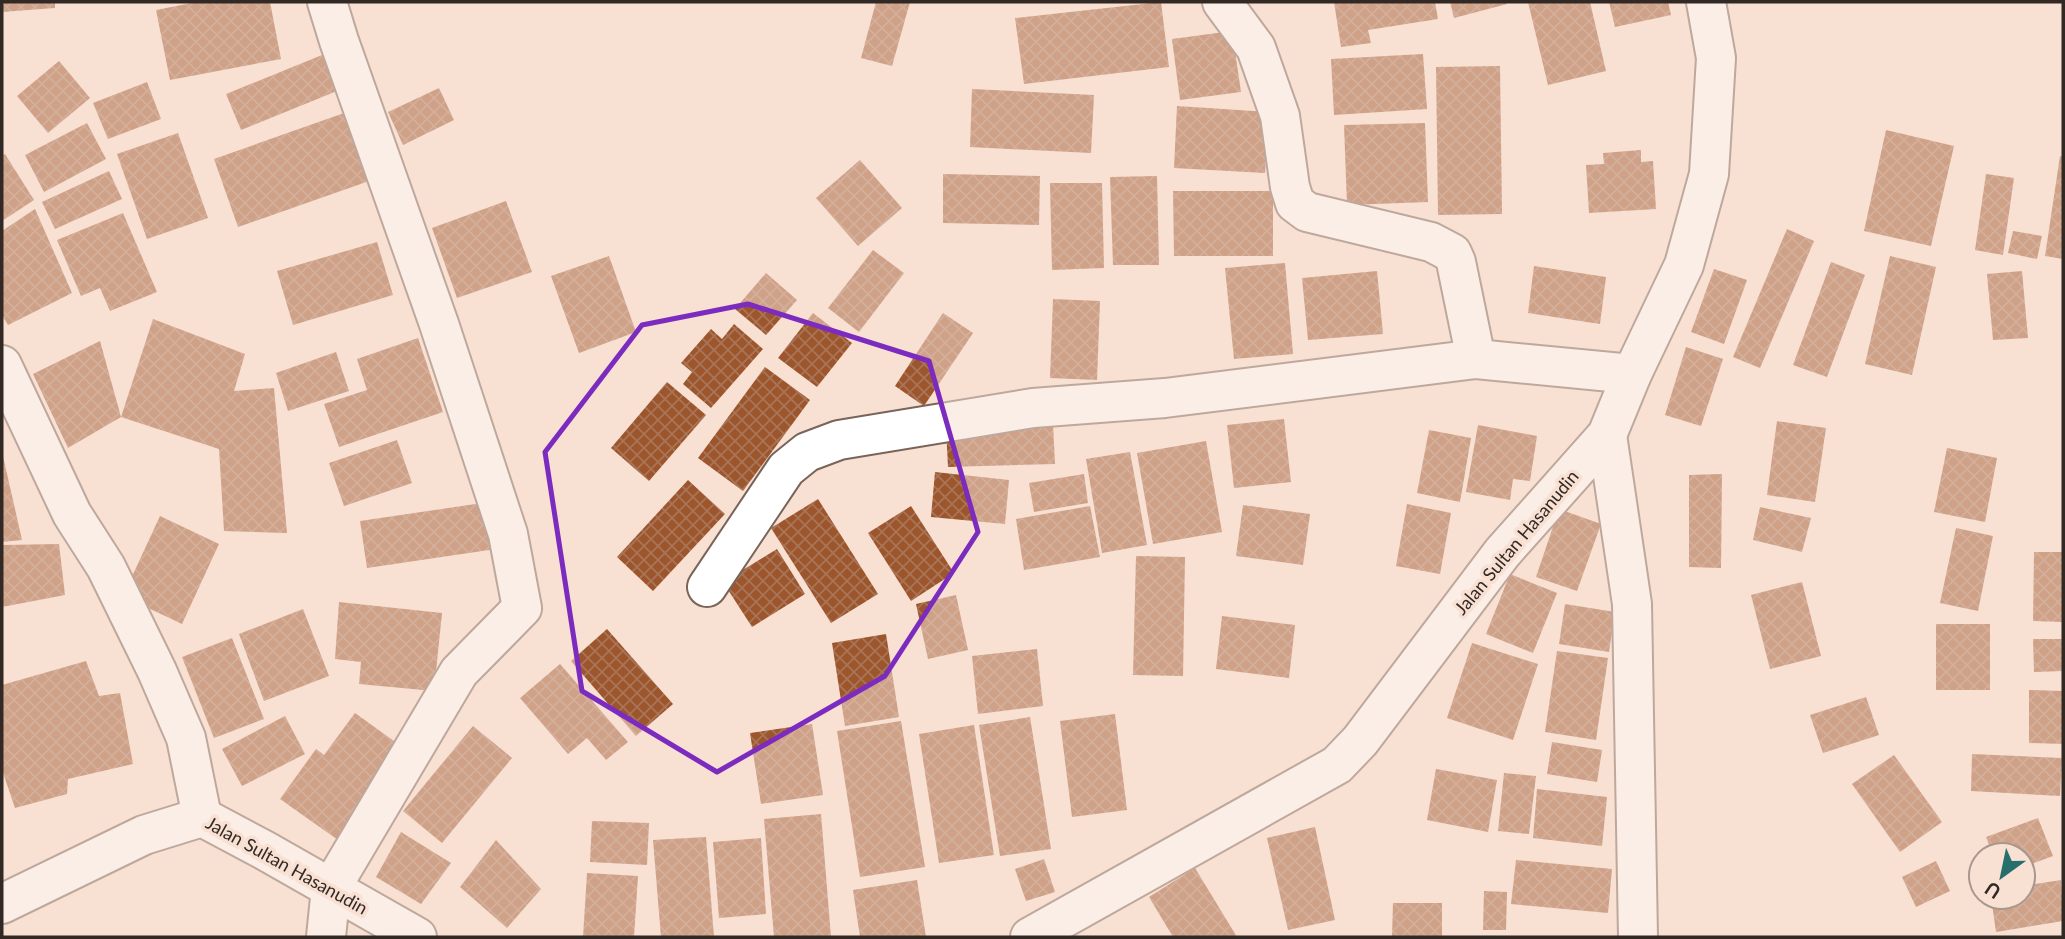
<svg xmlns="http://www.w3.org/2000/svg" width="2065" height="939" viewBox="0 0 2065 939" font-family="Lato,sans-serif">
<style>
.building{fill:url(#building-cross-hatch)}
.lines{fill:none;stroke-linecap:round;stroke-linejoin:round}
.minor-casing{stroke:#79645a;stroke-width:42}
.minor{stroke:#fff;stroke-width:38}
.marked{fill:none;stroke:#7b2cbf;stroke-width:5;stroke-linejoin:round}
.labels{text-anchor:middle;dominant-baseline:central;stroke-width:7;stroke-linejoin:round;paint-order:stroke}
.street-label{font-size:18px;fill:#322924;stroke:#f8e0d3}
</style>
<defs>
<pattern id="building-cross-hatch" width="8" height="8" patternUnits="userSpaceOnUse" patternTransform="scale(1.75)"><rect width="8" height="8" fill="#9d552c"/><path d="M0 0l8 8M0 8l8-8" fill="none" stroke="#a87558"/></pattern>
</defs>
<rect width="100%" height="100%" fill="#f8e0d3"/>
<g class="building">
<polygon points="2,2 55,2 55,8 2,12"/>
<polygon points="197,2 270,2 281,59 170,80 156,10"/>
<polygon points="876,2 910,2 892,66 861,58"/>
<polygon points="1161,2 1169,67 1024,84 1015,18"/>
<polygon points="1334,2 1435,2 1438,19 1368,30 1371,43 1341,47"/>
<polygon points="1450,2 1506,2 1507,4 1454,18"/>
<polygon points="1528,2 1590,2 1606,71 1548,85"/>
<polygon points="1609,2 1668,2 1671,15 1615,27"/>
<polygon points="1232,31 1241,92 1180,100 1172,39"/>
<polygon points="1423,54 1427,109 1334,115 1331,59"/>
<polygon points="322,55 337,91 241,130 226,94"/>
<polygon points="59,61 90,98 48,133 17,96"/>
<polygon points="1500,66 1502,214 1438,215 1436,67"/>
<polygon points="147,82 161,119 108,139 93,103"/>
<polygon points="439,88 454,120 403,145 388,112"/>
<polygon points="972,89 1094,95 1091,153 970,147"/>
<polygon points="1177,106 1269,112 1265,173 1174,168"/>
<polygon points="347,112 372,180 238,227 214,159"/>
<polygon points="87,123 106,159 44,192 25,155"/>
<polygon points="1425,123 1428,202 1347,205 1344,125"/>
<polygon points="1886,130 1954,146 1931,246 1864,231"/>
<polygon points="178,133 208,218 147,239 117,154"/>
<polygon points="1641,150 1641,162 1653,161 1656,209 1589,213 1586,165 1604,164 1603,153"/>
<polygon points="5,154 34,200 2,221 2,156"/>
<polygon points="2060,156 2063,156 2063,259 2045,256"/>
<polygon points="860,160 902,208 858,246 816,198"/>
<polygon points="109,171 122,199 55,229 42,202"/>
<polygon points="943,174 1040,176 1039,225 943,223"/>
<polygon points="1986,174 2014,178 2003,255 1975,250"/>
<polygon points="1157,176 1159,265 1113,265 1110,177"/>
<polygon points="1050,183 1102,183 1104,268 1052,270"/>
<polygon points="1173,191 1273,191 1273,256 1174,256"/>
<polygon points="506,201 532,272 457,298 432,228"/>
<polygon points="35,209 72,293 8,325 2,315 2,231"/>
<polygon points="123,213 157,292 110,311 100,288 81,296 57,240"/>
<polygon points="1787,229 1814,241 1760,368 1733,357"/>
<polygon points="2013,231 2042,236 2037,259 2008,253"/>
<polygon points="377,242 393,295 293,325 277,271"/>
<polygon points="873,250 904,273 859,332 828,308"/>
<polygon points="609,256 636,332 579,353 551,276"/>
<polygon points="1890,256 1936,267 1912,375 1865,364"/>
<polygon points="1831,262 1865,275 1827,377 1793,365"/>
<polygon points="1285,263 1293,354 1234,359 1225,268"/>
<polygon points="1534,266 1606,277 1600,324 1528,313"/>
<polygon points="1714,269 1747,280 1724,344 1691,332"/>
<polygon points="1377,271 1383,334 1308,340 1302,278"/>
<polygon points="2022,271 2028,338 1993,340 1987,274"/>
<polygon points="766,273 797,300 766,335 735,309"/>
<polygon points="1053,299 1100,301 1097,380 1050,378"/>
<polygon points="813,313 852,343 817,387 778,358"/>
<polygon points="943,313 973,333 924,406 895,386"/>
<polygon points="153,319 245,354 234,391 274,388 287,533 224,531 219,449 121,417"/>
<polygon points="734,324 763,349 711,408 683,384 692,372 681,363 711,329 722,339"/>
<polygon points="418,338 443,412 339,447 324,404 367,390 357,359"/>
<polygon points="100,341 121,417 68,448 33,374"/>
<polygon points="1686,347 1723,359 1701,426 1665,415"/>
<polygon points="336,352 349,391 288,411 276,373"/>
<polygon points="765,367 810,400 743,491 698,458"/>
<polygon points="667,382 706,415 649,481 611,448"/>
<polygon points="1284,419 1291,482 1234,488 1227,425"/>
<polygon points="1777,421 1826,428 1815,502 1767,495"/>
<polygon points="1053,425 1055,464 948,467 946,428"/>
<polygon points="1478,425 1537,436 1530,481 1513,479 1510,500 1466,492"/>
<polygon points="1429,430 1471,438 1460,502 1417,493"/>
<polygon points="397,440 412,483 344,506 329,463"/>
<polygon points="1206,441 1222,532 1153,544 1137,453"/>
<polygon points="1947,448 1997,458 1985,522 1934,512"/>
<polygon points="1130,452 1147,545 1102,553 1086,459"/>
<polygon points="2,456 3,456 22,540 2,542"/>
<polygon points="935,472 1009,480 1005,524 931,517"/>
<polygon points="1084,474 1088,503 1034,512 1029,483"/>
<polygon points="1722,474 1721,568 1689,567 1689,475"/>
<polygon points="688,480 725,514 653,591 617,557"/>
<polygon points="818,499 878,594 831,623 771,528"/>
<polygon points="489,502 496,549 367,568 360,521"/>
<polygon points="1407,504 1451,513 1440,574 1396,566"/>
<polygon points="1243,505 1310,514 1303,565 1236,556"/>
<polygon points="911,506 954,573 911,601 868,533"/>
<polygon points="1090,506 1100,557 1024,570 1016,519"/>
<polygon points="1760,507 1811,518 1802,552 1753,540"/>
<polygon points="1559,509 1601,524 1577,591 1536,577"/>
<polygon points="160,516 219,544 182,624 123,596"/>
<polygon points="1956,528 1993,536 1978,611 1940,603"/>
<polygon points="59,544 65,595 2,607 2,545"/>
<polygon points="777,549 805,594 752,627 723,582"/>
<polygon points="2034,552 2063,552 2063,622 2033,621"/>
<polygon points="1136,556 1185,557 1183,676 1133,675"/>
<polygon points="1510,574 1557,593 1533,653 1486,634"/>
<polygon points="1802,582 1821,656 1770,669 1751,595"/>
<polygon points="956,595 968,650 928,659 916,604"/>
<polygon points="339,602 442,613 434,691 359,684 361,662 335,659"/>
<polygon points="1565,604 1615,612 1609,652 1559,644"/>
<polygon points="303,609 329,676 264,701 239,634"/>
<polygon points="1222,616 1295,625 1289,678 1216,669"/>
<rect x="1936" y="624" width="54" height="66"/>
<polygon points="607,629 673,704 636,736 571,661"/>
<polygon points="886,634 899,717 845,726 832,643"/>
<polygon points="232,638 264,719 214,738 182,657"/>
<polygon points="2033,639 2063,639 2063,671 2034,672"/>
<polygon points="1472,643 1538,664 1513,740 1447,718"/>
<polygon points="1037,649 1043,706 978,714 972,656"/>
<polygon points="1557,651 1608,658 1596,740 1545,732"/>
<polygon points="86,661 99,696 120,693 133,764 68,779 67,794 15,808 2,770 2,685"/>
<polygon points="560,664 628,742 606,760 587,738 568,754 520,698"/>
<polygon points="2029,690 2063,691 2063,744 2029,743"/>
<polygon points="1866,697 1879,735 1823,753 1810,715"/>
<polygon points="355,713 405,749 338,840 280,799 316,749 324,755"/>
<polygon points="1115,714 1127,810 1072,817 1060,721"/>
<polygon points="285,716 305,754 242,786 222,749"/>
<polygon points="1030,717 1051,849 1000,856 979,725"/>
<polygon points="901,721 925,867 860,877 837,731"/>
<polygon points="812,724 823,795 761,804 750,733"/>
<polygon points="974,725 994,855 939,863 919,734"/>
<polygon points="473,726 512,758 442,843 403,811"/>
<polygon points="1552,742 1602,750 1597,782 1547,774"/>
<polygon points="1972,754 2062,758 2060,796 1971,791"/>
<polygon points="1894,755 1942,822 1900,852 1852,784"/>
<polygon points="1436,769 1497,780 1488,832 1427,820"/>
<polygon points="1504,773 1536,776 1529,834 1498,831"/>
<polygon points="1537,789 1607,797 1602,846 1533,838"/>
<polygon points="821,814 831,937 774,937 764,819"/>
<polygon points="2038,818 2053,856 2023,867 2023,855 1993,855 1986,837"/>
<polygon points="592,821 649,823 647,865 590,862"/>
<polygon points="1315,827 1335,920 1288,930 1267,838"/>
<polygon points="401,832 451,863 421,904 376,877"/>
<polygon points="706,837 714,937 661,937 653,840"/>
<polygon points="761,838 766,914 719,918 713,842"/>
<polygon points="496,840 541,889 507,928 460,887"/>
<polygon points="1044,859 1055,892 1026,901 1015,869"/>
<polygon points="1516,860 1612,869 1608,913 1511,904"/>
<polygon points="1936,861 1950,891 1916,907 1902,877"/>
<polygon points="1195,868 1237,937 1173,937 1149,897"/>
<polygon points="587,873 638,876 634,937 583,937"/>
<polygon points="917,880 926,937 860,937 853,890"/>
<polygon points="2061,880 2063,921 1996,932 1991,897 2023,897 2023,886"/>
<polygon points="1484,891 1507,892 1506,930 1483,930"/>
<polygon points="1393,903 1442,903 1442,937 1392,937"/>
</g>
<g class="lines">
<g class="minor-casing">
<g id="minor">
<polyline points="1222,2 1256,48 1280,116 1290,187 1295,203 1307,212 1431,242 1452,253 1456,262 1476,359"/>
<polyline points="2,365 72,514 106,567 157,671 186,738 202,817"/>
<polyline points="1607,435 1632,604 1638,937"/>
<polyline points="707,587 786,469 807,452 839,440 1033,408 1165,398 1476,359 1632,374"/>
<polyline points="2,904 144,835 202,817 264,850 417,937"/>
<polyline points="326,937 331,888 459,672 522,608 508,534 439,324 339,41 327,2"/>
<polyline points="1030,937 1337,765 1360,741 1502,553 1607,435 1632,374 1684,265 1709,174 1716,58 1706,2"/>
</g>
</g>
<use href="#minor" class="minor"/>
</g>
<path d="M0 0H2065V939H0ZM748,304L929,361L978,532L885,676L717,772L582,691L545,452L642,325Z" fill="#f8e0d3" fill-opacity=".55" fill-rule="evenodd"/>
<path class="marked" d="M748,304L929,361L978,532L885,676L717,772L582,691L545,452L642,325Z"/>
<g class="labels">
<g class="street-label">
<text transform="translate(1516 542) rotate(-50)">Jalan Sultan Hasanudin</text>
<text transform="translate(287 865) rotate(29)">Jalan Sultan Hasanudin</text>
</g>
</g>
<rect width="2065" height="939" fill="none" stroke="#322924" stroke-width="7"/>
<g transform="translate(2002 876) rotate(213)"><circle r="33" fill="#f8e0d3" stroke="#a9978d" stroke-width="2"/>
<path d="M0-5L12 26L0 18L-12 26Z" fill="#266f6a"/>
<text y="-10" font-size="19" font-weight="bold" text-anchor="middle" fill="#322924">U</text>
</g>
</svg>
